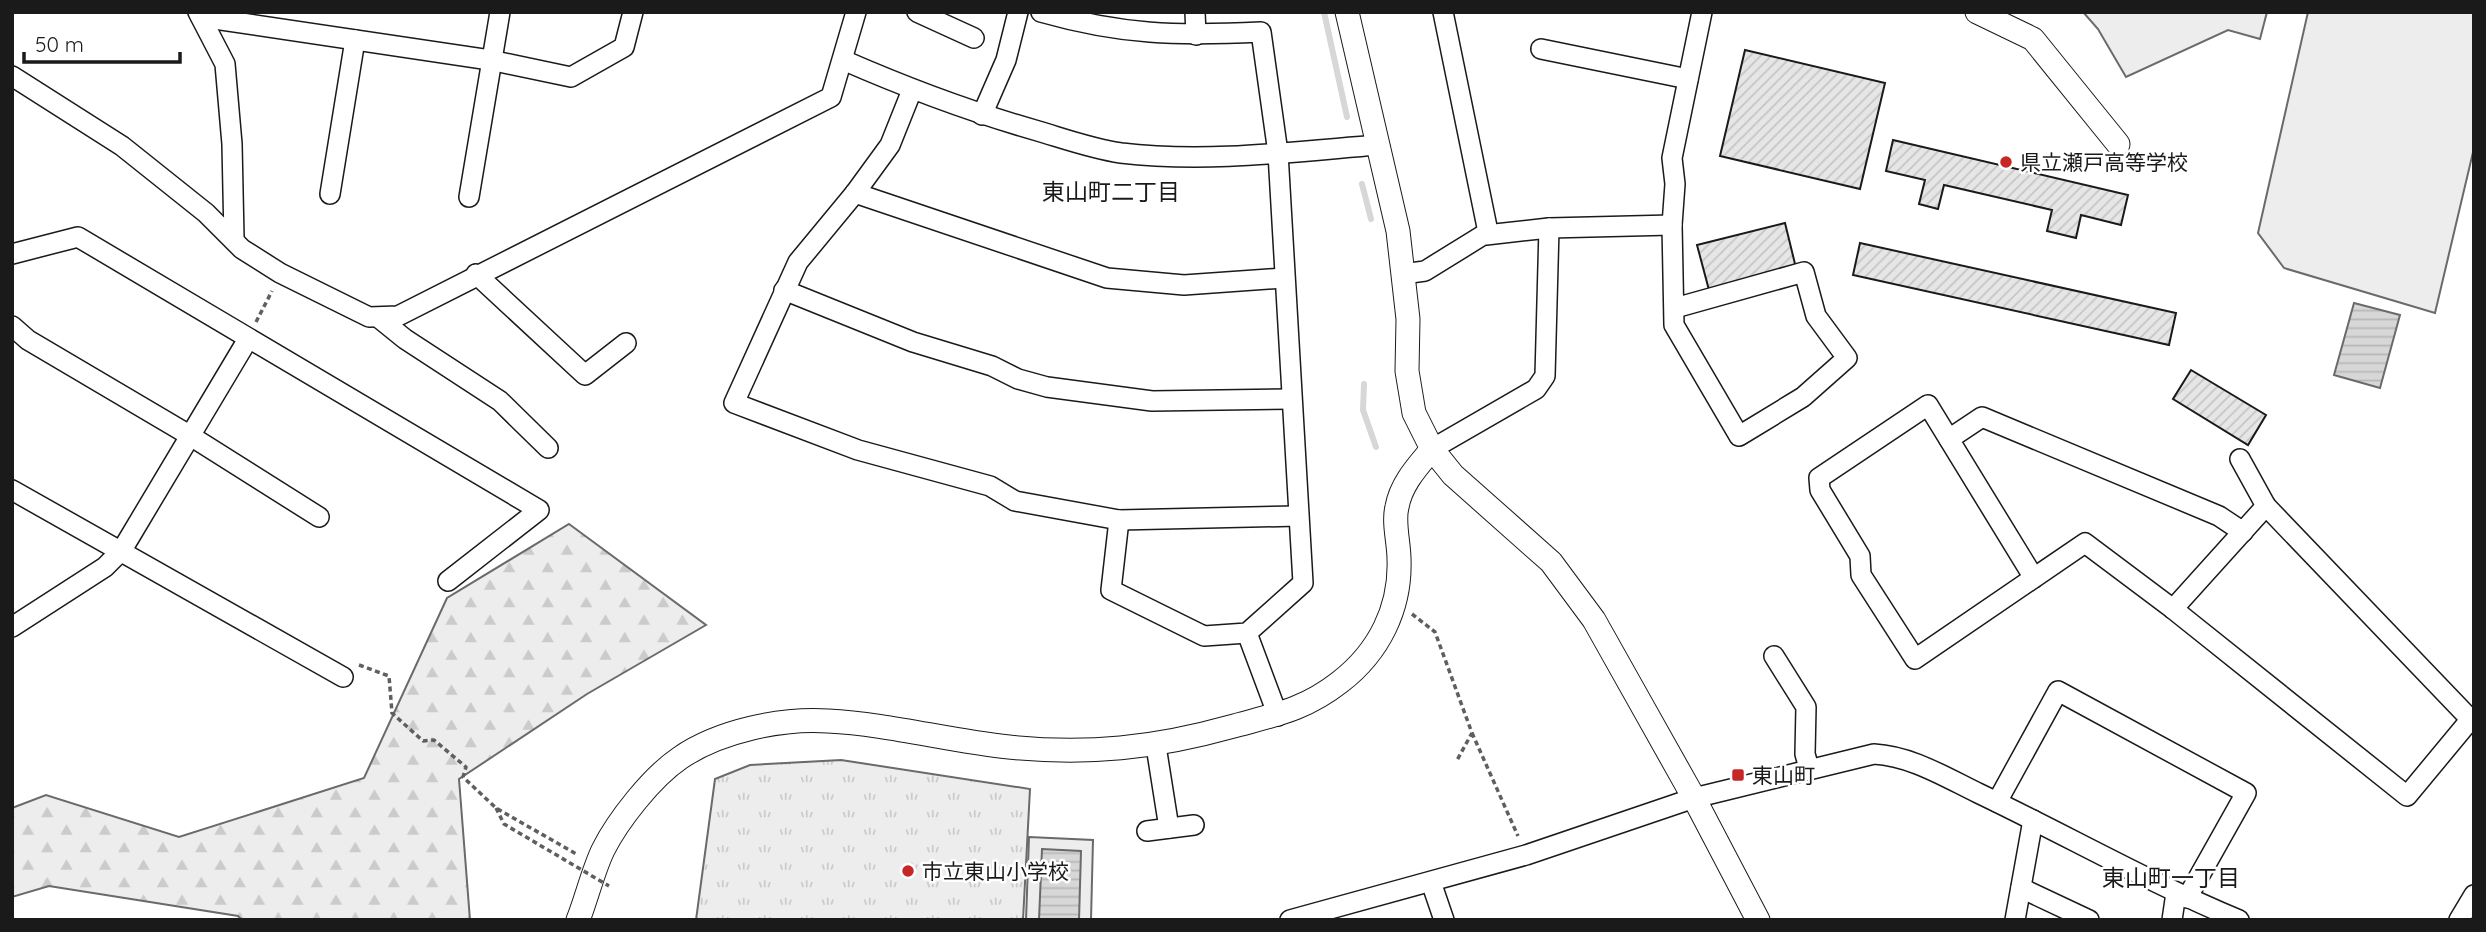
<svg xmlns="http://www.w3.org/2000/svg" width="2486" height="932" viewBox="0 0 2486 932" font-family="Quicksand,'Noto Sans JP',sans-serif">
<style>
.grass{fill:url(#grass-tufts);stroke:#6a6a6a;stroke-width:2}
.forest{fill:url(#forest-firs);stroke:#6a6a6a;stroke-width:2}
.pitch{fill:#ededed;stroke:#6a6a6a;stroke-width:2}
.water{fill:url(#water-rules);stroke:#6a6a6a;stroke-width:2}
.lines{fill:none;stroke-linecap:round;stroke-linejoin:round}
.stream{stroke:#d7d7d7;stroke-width:6}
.building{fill:url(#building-hatch);stroke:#1a1a1a;stroke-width:2}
.minor-casing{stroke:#1a1a1a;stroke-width:22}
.tertiary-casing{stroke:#1a1a1a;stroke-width:25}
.path{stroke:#5f5f5f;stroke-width:3.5;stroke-dasharray:5 3.5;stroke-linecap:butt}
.minor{stroke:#fff;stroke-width:19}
.tertiary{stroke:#fff;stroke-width:23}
.path-bridge{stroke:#5f5f5f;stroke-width:3.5;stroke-dasharray:5 3.5;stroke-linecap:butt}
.poi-dot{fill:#c62828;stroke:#fff;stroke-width:2.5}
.labels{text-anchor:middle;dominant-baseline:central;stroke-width:5;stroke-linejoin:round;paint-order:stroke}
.poi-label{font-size:21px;fill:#1a1a1a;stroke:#fff;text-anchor:start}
.neighbourhood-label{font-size:23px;fill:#1a1a1a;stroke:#fff}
</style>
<defs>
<pattern id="grass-tufts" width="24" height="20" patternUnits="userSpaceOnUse" patternTransform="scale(1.75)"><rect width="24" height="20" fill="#ededed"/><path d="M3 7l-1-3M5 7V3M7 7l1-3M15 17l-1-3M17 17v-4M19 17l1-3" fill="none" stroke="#cbcbcb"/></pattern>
<pattern id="forest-firs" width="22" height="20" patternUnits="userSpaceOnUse" patternTransform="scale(1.75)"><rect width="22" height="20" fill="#ededed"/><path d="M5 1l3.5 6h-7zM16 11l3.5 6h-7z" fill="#cbcbcb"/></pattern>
<pattern id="water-rules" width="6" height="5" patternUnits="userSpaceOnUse" patternTransform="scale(1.75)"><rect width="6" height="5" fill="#d7d7d7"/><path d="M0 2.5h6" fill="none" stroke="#b8b8b8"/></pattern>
<pattern id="building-hatch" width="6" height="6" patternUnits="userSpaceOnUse" patternTransform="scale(1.75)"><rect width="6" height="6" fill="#e6e6e6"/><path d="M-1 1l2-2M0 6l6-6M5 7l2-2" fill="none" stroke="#c5c5c5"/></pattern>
</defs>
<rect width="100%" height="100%" fill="#fff"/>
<polygon class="grass" points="841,760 1030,789 1023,920 696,920 715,779 750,765"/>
<polygon class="forest" points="569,524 706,625 587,694 459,779 470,920 242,920 238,916 49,886 12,897 12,808 46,795 179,837 364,778 447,598"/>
<g class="pitch">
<polygon points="2083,12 2267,12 2260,39 2228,30 2126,77 2098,29"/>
<polygon points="2308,12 2474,12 2474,148 2435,313 2284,268 2258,233"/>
<polygon points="1029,837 1093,840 1091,920 1026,920"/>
</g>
<g class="water">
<polygon points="2354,303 2400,315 2380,388 2334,375"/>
<polygon points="1042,849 1081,851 1079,920 1039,920"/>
</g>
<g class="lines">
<g class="stream">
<polyline points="1324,12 1347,117"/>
<polyline points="1362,184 1371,219"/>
<polyline points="1364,384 1363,410 1376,447"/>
</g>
</g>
<g class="building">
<polygon points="1745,50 1885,83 1860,189 1720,156"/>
<polygon points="1893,140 2128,195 2121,225 2081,215 2076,238 2047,231 2052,210 1944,185 1938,209 1919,204 1925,180 1886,171"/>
<polygon points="1785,223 1796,268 1709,290 1697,245"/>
<polygon points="1860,243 2176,313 2169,345 1853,275"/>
<polygon points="2191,370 2266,415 2248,445 2173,399"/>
</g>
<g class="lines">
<g class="minor-casing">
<g id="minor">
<polyline points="198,12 225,64 232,144 234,238"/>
<polyline points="917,12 974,38"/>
<path d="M1041,12C1122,35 1177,36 1261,32L1278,153L1303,583L1247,633L1204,636L1111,590L1119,520"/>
<polyline points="1195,12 1196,35"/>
<polyline points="1443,12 1488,232"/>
<polyline points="201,17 490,60 571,77 624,47 633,12"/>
<polyline points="1541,49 1688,79"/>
<path d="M843,60C907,88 971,112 1038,131C1065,139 1093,149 1121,153C1205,163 1292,152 1377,145"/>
<polyline points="12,76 122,146 206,213 242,249 280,273 369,317 398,316 831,97 856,12"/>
<polyline points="912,90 890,145 855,193 798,262 734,403 858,450 990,486 1015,501 1119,520 1298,516"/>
<polyline points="982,115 1006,60 1018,12"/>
<polyline points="855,193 1107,278 1184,285 1283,278"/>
<polyline points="330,194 355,40"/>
<polyline points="469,197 500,12"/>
<polyline points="12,254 78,237 539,510 448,581"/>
<polyline points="476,274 585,375 626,343"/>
<polyline points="1403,274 1425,271 1488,232 1486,235 1549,228 1672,225"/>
<polyline points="784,290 913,342 992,366 1018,379 1047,387 1152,401 1291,399"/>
<polyline points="1675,308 1804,272 1816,316 1847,358 1803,397 1739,436 1674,325 1672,225 1675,184 1672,158 1702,12"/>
<polyline points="379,318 405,339 500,401 548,448"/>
<polyline points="12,326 28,340 189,435 319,517"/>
<polyline points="1949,439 1982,417 2219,516 2243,532"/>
<polyline points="1432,449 1536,389 1545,376 1549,228"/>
<polyline points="2240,459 2266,506 2474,723"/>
<polyline points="12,490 343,677"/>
<polyline points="2266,506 2173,609 2407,796 2470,720"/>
<polyline points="2034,578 1928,405 1819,478 1820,490 1860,556 1861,575 1915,659 2085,543 2173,609"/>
<polyline points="12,627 105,567 122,550 248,339"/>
<polyline points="1247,633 1278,716"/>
<polyline points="1774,656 1806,707 1805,754 1809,768"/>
<polyline points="1156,746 1169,828"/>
<polyline points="1997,802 2058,691 2246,793 2187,898"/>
<polyline points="1147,831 1194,825"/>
<polyline points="1431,882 1444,920"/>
<polyline points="2021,888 2089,920"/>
<path d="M1290,920L1526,855L1694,798L1874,754C1911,756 1945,777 1978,793C2066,835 2150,883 2239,920"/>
<polyline points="2015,920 2033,820"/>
<polyline points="2172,920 2176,893"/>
<polyline points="2459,920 2474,895"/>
</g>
</g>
<g class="tertiary-casing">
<g id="tertiary">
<polyline points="1347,12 1398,231 1408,319 1407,371 1414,413 1432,449 1453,475 1551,562 1594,620 1694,798 1758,920"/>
<polyline points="1977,12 2033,39 2118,144"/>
<path d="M578,920C587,897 593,871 603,850C618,820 652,777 680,758C719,731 781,718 828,721C889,724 949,741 1009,747C1087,755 1155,748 1230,727C1273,715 1303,711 1340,682C1379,652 1401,608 1399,559C1399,543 1393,522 1397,507C1401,484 1417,467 1432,449"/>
</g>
</g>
<g class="path">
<polyline points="256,322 272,291"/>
<polyline points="1412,614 1435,632 1472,733 1456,762"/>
<polyline points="359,665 389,676 392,713 423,741 434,740 466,767 463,777 496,808 578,855"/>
<polyline points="1472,733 1518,836"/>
</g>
<use href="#minor" class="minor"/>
<use href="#tertiary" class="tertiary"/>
<polyline class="path-bridge" points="496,808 504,824 609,886"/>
</g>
<g class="poi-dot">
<circle cx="2006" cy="162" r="7"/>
<rect x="1731" y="768" width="14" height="14" rx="3.5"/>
<circle cx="908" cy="871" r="7"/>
</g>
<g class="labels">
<g class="poi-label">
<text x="2020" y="162">県立瀬戸高等学校</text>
<text x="1752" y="775">東山町</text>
<text x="922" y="871">市立東山小学校</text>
</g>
<g class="neighbourhood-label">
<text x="1111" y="191">東山町二丁目</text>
<text x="2171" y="877">東山町一丁目</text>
</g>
</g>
<rect width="2486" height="932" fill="none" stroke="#1a1a1a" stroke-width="28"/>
<path d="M24 52v10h156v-10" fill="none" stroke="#1a1a1a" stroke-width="3.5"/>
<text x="35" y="52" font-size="21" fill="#1a1a1a" stroke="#ffffff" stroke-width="5" paint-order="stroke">50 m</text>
</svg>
